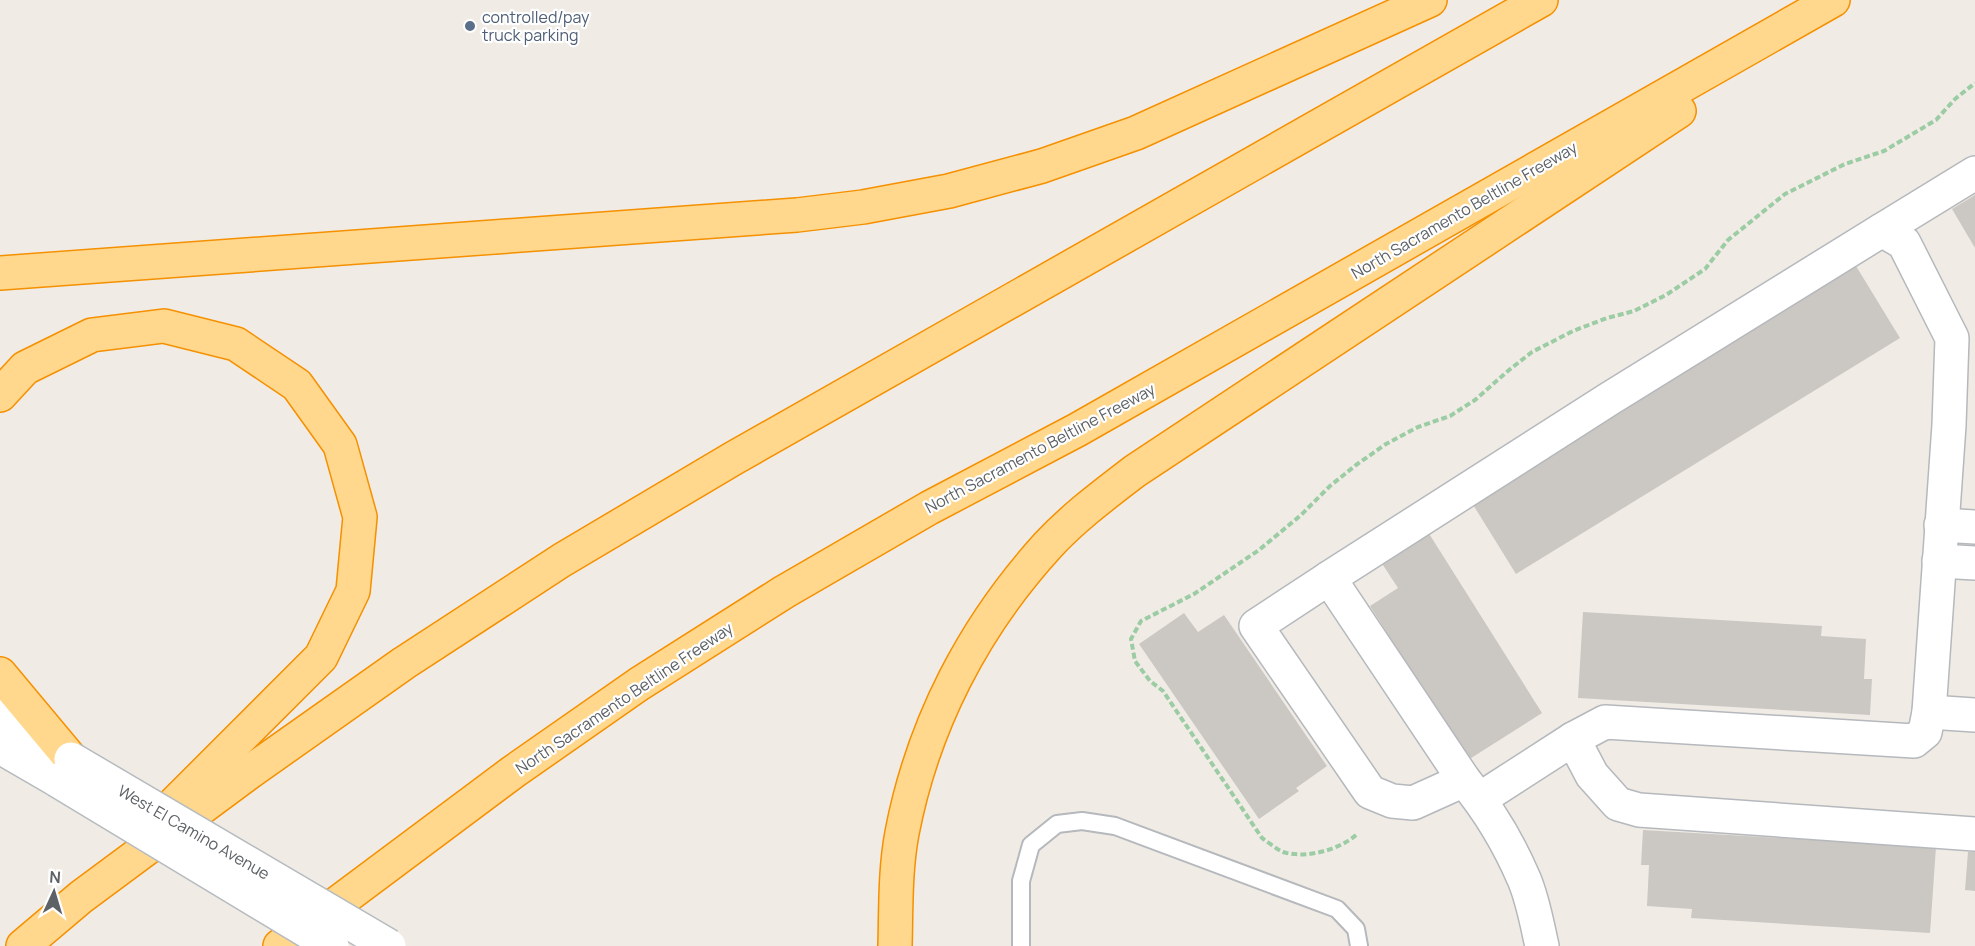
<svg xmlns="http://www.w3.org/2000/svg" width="1975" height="946" viewBox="0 0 1975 946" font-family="Manrope,sans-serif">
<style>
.building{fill:#cbc7c2}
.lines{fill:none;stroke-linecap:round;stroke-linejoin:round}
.lane-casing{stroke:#b5b8bc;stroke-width:20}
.street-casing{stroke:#b5b8bc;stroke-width:36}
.secondary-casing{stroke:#b6bbbf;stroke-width:36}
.highway-casing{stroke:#f59000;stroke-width:36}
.path{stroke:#9bcca4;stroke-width:4;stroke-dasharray:6 3;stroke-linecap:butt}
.lane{stroke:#fff;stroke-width:16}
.street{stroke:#fff;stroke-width:33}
.secondary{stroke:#fff;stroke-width:33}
.highway{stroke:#ffd78d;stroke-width:33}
.secondary-bridge-casing{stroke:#b6bbbf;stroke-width:36;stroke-linecap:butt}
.secondary-bridge{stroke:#fff;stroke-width:33}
.service-dot{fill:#5c6f8a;stroke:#fff;stroke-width:2}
.labels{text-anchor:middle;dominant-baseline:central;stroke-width:4.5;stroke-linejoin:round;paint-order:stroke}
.service-label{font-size:16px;fill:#4e5e75;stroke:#fff;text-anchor:start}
.street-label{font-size:16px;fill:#5d6266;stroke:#fff}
</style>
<rect width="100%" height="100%" fill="#f0ece5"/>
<g class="building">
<polygon points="1975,195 1975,248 1952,209"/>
<polygon points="1856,266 1900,338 1516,574 1472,503"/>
<polygon points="1428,532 1542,713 1468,760 1370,606 1398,588 1381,562"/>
<polygon points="1583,612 1822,626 1821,636 1866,639 1864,679 1872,679 1870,715 1578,698"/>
<polygon points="1184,613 1198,632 1224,615 1327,766 1296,788 1299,791 1259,819 1139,644"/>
<polygon points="1643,830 1936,847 1930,933 1691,918 1692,909 1647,906 1649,865 1641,865"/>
<polygon points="1968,852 1975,852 1975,891 1965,890"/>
</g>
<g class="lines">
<g class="lane-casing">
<polyline id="lane" points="1021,946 1021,881 1031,845 1057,824 1082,821 1115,826 1337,909 1356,929 1359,946"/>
</g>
<g class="street-casing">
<g id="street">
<polyline points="1882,230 1975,173"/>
<polyline points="1941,525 1975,527"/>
<polyline points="1939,561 1975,563"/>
<polyline points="1329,578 1256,626 1370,792 1392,801 1413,803 1464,780"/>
<polyline points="1929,712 1975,715"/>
<polyline points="1573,739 1592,775 1618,804 1639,810 1975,834"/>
<path d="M1480,799L1573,739L1605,722L1914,741L1925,732L1929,712L1949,425L1952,338L1904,243L1882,230L1609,399L1329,578L1464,780C1488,809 1509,844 1524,879C1533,900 1537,924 1542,946"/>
</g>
</g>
<g class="secondary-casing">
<g id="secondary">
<polyline points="0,716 67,757"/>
<polyline points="0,747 57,780"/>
</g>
</g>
<g class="highway-casing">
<g id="highway">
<polyline points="0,273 797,215 863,207 949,191 1042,166 1136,133 1430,0"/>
<polyline points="0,395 25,368 92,335 164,326 236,344 297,385 340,445 360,517 353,591 321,657 162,816"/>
<polyline points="0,674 71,759"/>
<polyline points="23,946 81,897 251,771 404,663 562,560 734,458 1541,0"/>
<polyline points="280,946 513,772 639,684 784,592 929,508 1077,430 1833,0"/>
<path d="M895,946C896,908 895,870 902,833C923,724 974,626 1048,545C1074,517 1105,494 1135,471L1679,111"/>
</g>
</g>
<path class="path" d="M1356,835C1339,850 1305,859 1283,852C1276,849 1268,842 1262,838L1163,691L1150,681L1135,661L1131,639L1141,621L1194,594L1259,550L1301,515L1330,486L1356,465L1386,444L1418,427L1450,416L1475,400L1509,370L1532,352L1573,331L1607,318L1634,311L1666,295L1705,269L1728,240L1785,194L1845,164L1884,151L1936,120L1955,99L1975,83"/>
<use href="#lane" class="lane"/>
<use href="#street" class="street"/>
<use href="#secondary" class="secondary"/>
<use href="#highway" class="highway"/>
<g class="secondary-bridge-casing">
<g id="secondary-bridge">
<polyline points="71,759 389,946"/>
<polyline points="57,780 332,946"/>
</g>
</g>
<use href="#secondary-bridge" class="secondary-bridge"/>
</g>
<circle class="service-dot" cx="470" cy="26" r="6"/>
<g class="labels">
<g class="service-label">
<text x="482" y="17">controlled/pay<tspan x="482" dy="18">truck parking</tspan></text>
</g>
<g class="street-label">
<text transform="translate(1464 210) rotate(-30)">North Sacramento Beltline Freeway</text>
<text transform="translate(1040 448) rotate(-28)">North Sacramento Beltline Freeway</text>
<text transform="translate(624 698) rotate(-34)">North Sacramento Beltline Freeway</text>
<text transform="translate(194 832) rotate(30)">West El Camino Avenue</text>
</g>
</g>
<g transform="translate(54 892) rotate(4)" stroke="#ffffff" stroke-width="4.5" paint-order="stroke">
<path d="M0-4.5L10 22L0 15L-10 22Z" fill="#5d6266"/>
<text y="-9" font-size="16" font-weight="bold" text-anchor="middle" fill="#5d6266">N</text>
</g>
</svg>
